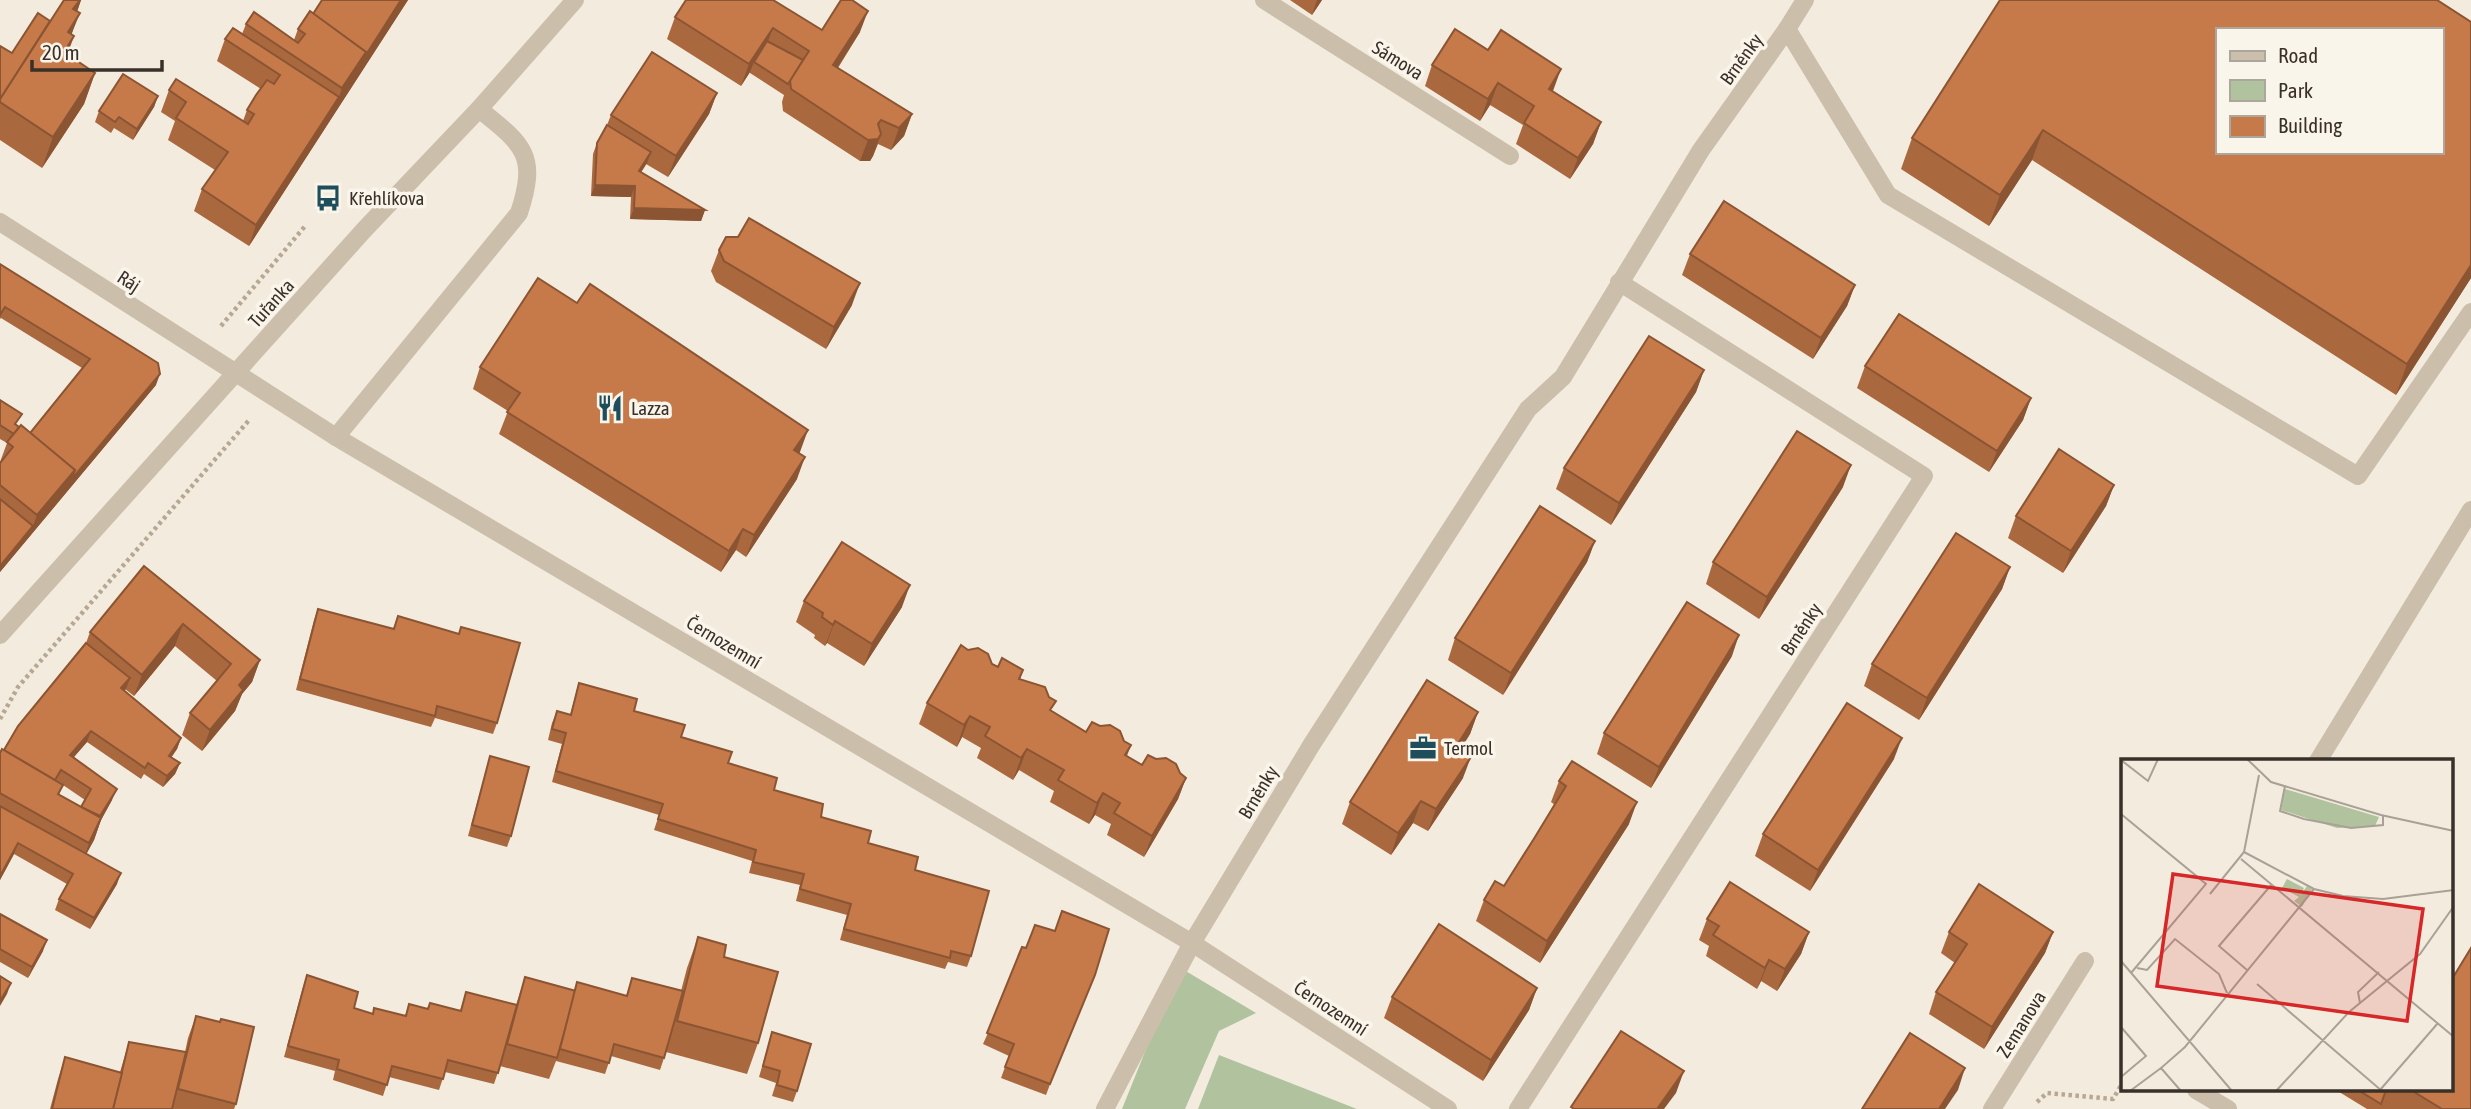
<svg xmlns="http://www.w3.org/2000/svg" width="2471" height="1109" viewBox="0 0 2471 1109" font-family="'Asap Condensed',sans-serif">
<style>
.green{fill:#b1c29e}
.lines{fill:none;stroke-linecap:round;stroke-linejoin:round}
.path{stroke:#b7a894;stroke-width:4.5;stroke-dasharray:3.5 3.5;stroke-linecap:butt}
.minor{stroke:#cbbeaa;stroke-width:18}
.wall{fill:#aa683f;fill-rule:evenodd}
.shaded-wall{fill:#8b5533}
.building{fill:#c67949;stroke:#8b5533;stroke-width:2;fill-rule:evenodd}
.labels{text-anchor:middle;dominant-baseline:central;stroke-width:7;stroke-linejoin:round;paint-order:stroke}
.street-label{font-size:19px;fill:#393029;stroke:#faf5eb}
.poi-label{font-size:19px;fill:#393029;stroke:#faf5eb;text-anchor:start}
.inset-road{fill:none;stroke:#a9a196;stroke-width:2}
.view{fill:#d62828;fill-opacity:0.15;stroke:#d62828;stroke-width:3.5}
.inset-edge{fill:none;stroke:#393029;stroke-width:3.5}
</style>
<rect width="100%" height="100%" fill="#f3ecde"/>
<g class="green">
<polygon points="1179,967 1256,1013 1219,1031 1185,1109 1122,1109"/>
<polygon points="1219,1055 1357,1109 1198,1109"/>
</g>
<g class="lines">
<g class="path">
<polyline points="221,326 306,225"/>
<polyline points="0,719 18,687 250,419"/>
<polyline points="2037,1102 2047,1093 2113,1099 2123,1082"/>
</g>
<g class="minor">
<polyline points="1264,0 1510,156"/>
<polyline points="1787,29 1888,195 2358,476 2471,312"/>
<polyline points="0,222 336,437 1192,943 1448,1109"/>
<path d="M336,437L519,213C538,155 524,145 479,109"/>
<polyline points="0,635 364,230 479,109 575,0"/>
<polyline points="2318,761 2471,510"/>
<polyline points="2196,1090 2228,1109"/>
<polyline points="1105,1109 1192,943 1312,744 1528,409 1563,377 1701,150 1787,29 1805,0"/>
<polyline points="1518,1109 1924,476 1619,282"/>
<polyline points="1992,1109 2085,961"/>
</g>
</g>
<g class="wall">
<polygon points="81,0 77,11 67,55 95,73 84,104 42,168 0,140 0,46 12,53 50,21"/>
<polygon points="322,0 408,0 249,246 194,211 202,189 215,170 168,140 175,121 161,112 169,90 243,121 247,110 261,89 217,61 225,39 242,34 246,24 294,40 298,29 313,14"/>
<polygon points="1290,0 1322,0 1312,15"/>
<polygon points="775,1 822,30 860,32 838,68 912,114 904,136 891,150 878,144 873,156 870,161 860,161 783,111 782,102 784,95 750,73 750,72 741,86 667,39 675,17"/>
<polygon points="2471,22 2471,278 2396,395 2032,160 1989,226 1901,169 1912,138"/>
<polygon points="1432,65 1553,91 1601,122 1593,144 1570,179 1516,144 1523,125 1490,105 1480,121 1425,86"/>
<polygon points="717,93 709,114 668,177 646,164 641,172 705,210 701,221 630,219 631,197 591,196 593,154 597,143 607,125 611,115"/>
<polygon points="158,96 154,107 133,140 114,128 111,133 95,122 99,111"/>
<polygon points="738,237 852,305 826,349 716,282 711,271 719,250"/>
<polygon points="1690,254 1855,285 1847,306 1813,359 1682,275"/>
<polygon points="0,264 156,385 0,572 0,462 7,443 0,439 0,400 17,426 30,433 82,368 1,318 0,319"/>
<polygon points="1865,366 2031,398 2023,420 1989,472 1857,388"/>
<polygon points="480,367 800,452 799,454 797,479 746,557 736,550 721,572 499,434 508,411 473,389"/>
<polygon points="1704,370 1696,392 1611,525 1556,489 1564,468"/>
<polygon points="2114,485 2106,506 2063,573 2008,538 2016,516"/>
<polygon points="1843,487 1759,619 1706,584 1713,562"/>
<polygon points="1595,541 1587,562 1503,695 1448,660 1455,638"/>
<path d="M144,566L260,660L252,682L242,694L235,711L202,751L182,735L190,713L217,681L175,646L134,696L125,689L124,690L181,738L177,749L171,757L180,763L175,774L163,787L144,774L141,779L87,742L74,757L112,800L101,820L94,840L86,854L117,884L90,929L55,910L59,899L67,884L14,854L0,880V753L4,750L86,643L90,632ZM63,785L85,800L81,807L59,795Z"/>
<polygon points="2010,567 2002,589 1919,720 1864,686 1872,664"/>
<polygon points="804,601 902,607 864,666 827,643 825,646 814,638 815,635 796,622"/>
<polygon points="318,609 393,629 398,616 497,723 493,734 435,718 431,727 296,690 314,620"/>
<polygon points="968,650 998,667 1023,670 1020,679 1052,712 1086,732 1124,741 1131,745 1127,756 1142,765 1180,773 1186,778 1178,799 1144,857 1107,835 1111,824 1095,815 1089,824 1050,802 1054,791 1019,770 1013,780 977,758 981,748 962,737 957,747 919,724 927,703"/>
<polygon points="1732,656 1651,788 1597,754 1604,733"/>
<polygon points="579,683 634,711 728,763 821,817 915,870 971,956 967,967 948,962 945,969 840,940 847,915 796,901 800,885 749,873 752,861 654,830 659,815 552,782 562,744 548,740 552,723 557,711 570,715"/>
<polygon points="1478,712 1470,734 1460,750 1463,778 1428,831 1413,823 1391,855 1342,824 1350,802"/>
<polygon points="490,756 511,836 507,847 468,836"/>
<polygon points="1894,759 1810,891 1755,856 1763,834"/>
<polygon points="1559,781 1629,824 1540,963 1476,921 1484,900 1504,886 1555,805 1551,802"/>
<polygon points="0,914 43,951 28,978 0,962"/>
<polygon points="1707,919 1809,932 1801,954 1777,991 1761,981 1757,989 1706,956 1709,946 1699,940"/>
<polygon points="1109,929 1046,1095 1001,1078 1009,1056 983,1044 1026,948 1055,931"/>
<polygon points="1949,932 2053,932 2045,953 1984,1049 1929,1014 1936,992 1955,963 1941,953"/>
<polygon points="698,937 724,957 758,1043 747,1074 666,1052 660,1070 611,1056 605,1074 556,1061 549,1079 500,1066 494,1084 445,1072 439,1090 389,1077 383,1096 333,1080 335,1071 284,1057 303,987 307,975 354,1008 372,1014 405,1016 409,1004 427,1009 430,1003 460,1011 466,992 516,1005 525,977 574,991 577,982 626,996 632,978 681,991 687,968"/>
<polygon points="1537,988 1529,1010 1483,1081 1384,1018 1392,997"/>
<polygon points="196,1016 236,1104 234,1109 50,1109 58,1079 65,1057 120,1072 129,1042 185,1052 188,1038"/>
<polygon points="772,1032 797,1091 793,1102 772,1096 776,1083 759,1077"/>
<polygon points="2336,1090 2452,1090 2471,1109 2367,1109"/>
</g>
<g class="shaded-wall">
<polygon points="80,0 81,0 73,24 80,13 68,43 57,63 73,9"/>
<polygon points="401,0 408,0 249,246 256,225 339,97 342,88"/>
<polygon points="1317,0 1322,0 1312,15"/>
<polygon points="868,11 860,32 825,87 833,65"/>
<polygon points="773,28 765,49 754,62 750,72 741,86 749,64"/>
<polygon points="74,36 63,67 64,52"/>
<polygon points="1561,69 1553,91 1549,89"/>
<polygon points="95,73 84,104 42,168 53,137"/>
<polygon points="1498,83 1490,105 1480,121 1488,99"/>
<polygon points="717,93 709,114 668,177 676,156"/>
<polygon points="158,96 154,107 133,140 137,129"/>
<polygon points="912,114 904,136 891,150 899,128"/>
<polygon points="881,120 874,139 881,134 873,156 870,161 860,161 868,140"/>
<polygon points="1601,122 1593,144 1570,179 1578,158"/>
<polygon points="2043,130 2032,160 1989,226 2000,195"/>
<polygon points="651,152 647,163 635,182 639,171"/>
<polygon points="595,185 635,186 631,197 591,196"/>
<polygon points="634,208 705,210 701,221 630,219"/>
<polygon points="2471,265 2471,278 2396,395 2407,364"/>
<polygon points="860,283 852,305 826,349 834,327"/>
<polygon points="1855,285 1847,306 1813,359 1821,338"/>
<polygon points="1704,370 1696,392 1611,525 1619,503"/>
<polygon points="160,374 156,385 0,572 0,566 33,526 37,515 75,470"/>
<polygon points="2031,398 2023,420 1989,472 1997,451"/>
<polygon points="808,430 800,452 786,472 794,450"/>
<polygon points="805,457 797,479 746,557 754,535"/>
<polygon points="1851,465 1843,487 1759,619 1767,597"/>
<polygon points="2114,485 2106,506 2063,573 2071,551"/>
<polygon points="743,529 736,550 721,572 729,551"/>
<polygon points="1595,541 1587,562 1503,695 1511,673"/>
<polygon points="2010,567 2002,589 1919,720 1927,698"/>
<polygon points="910,585 902,607 864,666 872,644"/>
<polygon points="835,621 827,643 825,646 833,625"/>
<polygon points="183,624 175,646 134,696 142,675"/>
<polygon points="1739,635 1732,656 1651,788 1659,767"/>
<polygon points="260,660 252,682 242,694 235,711 202,751 210,730 239,685"/>
<polygon points="130,678 126,689 117,699 121,688"/>
<polygon points="1478,712 1470,734 1448,769 1456,747"/>
<polygon points="970,716 962,737 957,747 964,725"/>
<polygon points="91,731 87,742 66,766 70,755"/>
<polygon points="181,738 177,749 165,767 169,756"/>
<polygon points="1902,738 1894,759 1810,891 1818,870"/>
<polygon points="1027,749 1019,770 1013,780 1021,758"/>
<polygon points="1471,757 1463,778 1428,831 1436,809"/>
<polygon points="180,763 175,774 163,787 167,776"/>
<polygon points="1186,778 1178,799 1144,857 1152,836"/>
<polygon points="117,789 112,800 101,820 94,840 81,864 100,816"/>
<polygon points="1103,793 1095,815 1089,824 1097,803"/>
<polygon points="1421,801 1413,823 1391,855 1398,833"/>
<polygon points="1637,802 1629,824 1540,963 1547,941"/>
<polygon points="18,843 14,854 0,880 0,876"/>
<polygon points="121,873 117,884 90,929 94,918"/>
<polygon points="1809,932 1801,954 1777,991 1785,969"/>
<polygon points="2053,932 2045,953 1984,1049 1992,1027"/>
<polygon points="47,940 43,951 28,978 32,967"/>
<polygon points="1769,960 1761,981 1757,989 1765,968"/>
<polygon points="11,983 7,994 0,1006 0,1001"/>
<polygon points="1537,988 1529,1010 1483,1081 1491,1060"/>
<polygon points="1965,1068 1958,1090 1945,1109 1939,1109"/>
<polygon points="1684,1071 1676,1093 1664,1109 1657,1109"/>
</g>
<g class="building">
<polygon points="64,0 80,0 73,9 80,13 68,32 74,36 64,52 95,73 53,137 0,102 0,99"/>
<polygon points="322,0 401,0 362,61 366,52 313,14"/>
<polygon points="686,0 773,0 822,30 841,0 852,0 868,11 833,65 912,114 899,128 881,120 878,124 881,134 878,139 868,140 791,89 790,80 809,51 773,28 749,64 675,17"/>
<path d="M2000,0H2437L2471,22V265L2407,364L2043,130L2000,195L1912,138ZM2217,30H2441V152H2217Z"/>
<polygon points="310,11 366,52 342,88 246,24 254,12 298,43 305,34 298,29"/>
<polygon points="38,13 50,21 0,99 0,46 12,53"/>
<polygon points="233,28 339,97 256,225 202,189 228,152 176,118 186,102 169,90 176,79 248,124 254,114 247,110 256,95 267,80 274,84 280,75 225,39"/>
<polygon points="1455,29 1488,50 1501,30 1561,69 1549,89 1601,122 1578,158 1524,123 1534,106 1498,83 1488,99 1432,65"/>
<polygon points="767,41 803,60 788,84 754,62"/>
<polygon points="652,52 717,93 676,156 611,115"/>
<polygon points="123,74 158,96 137,129 119,117 115,122 99,111"/>
<polygon points="607,125 651,152 639,171 705,210 634,208 635,186 595,185 597,143"/>
<polygon points="1724,201 1855,285 1821,338 1690,254"/>
<polygon points="749,218 860,283 834,327 724,261 719,250 726,237 738,237"/>
<polygon points="0,264 158,363 160,374 71,480 75,470 30,433 90,359 5,307 0,315"/>
<polygon points="538,278 577,303 590,284 808,430 794,450 805,457 754,535 743,529 729,551 507,412 520,393 480,367"/>
<polygon points="1899,314 2031,398 1997,451 1865,366"/>
<polygon points="1649,336 1704,370 1619,503 1564,468"/>
<polygon points="0,400 22,414 15,424 19,427 14,434 0,425"/>
<polygon points="21,425 75,470 37,515 0,485 0,463 13,447 7,442"/>
<polygon points="1797,431 1851,465 1767,597 1713,562"/>
<polygon points="2059,449 2114,485 2071,551 2016,516"/>
<polygon points="0,499 33,526 0,566"/>
<polygon points="1540,506 1595,541 1511,673 1455,638"/>
<polygon points="1956,533 2010,567 1927,698 1872,664"/>
<polygon points="842,542 910,585 872,644 835,621 833,625 822,617 823,613 804,601"/>
<polygon points="144,566 260,660 239,685 243,690 210,730 190,713 231,664 183,624 142,675 90,632"/>
<polygon points="1687,602 1739,635 1659,767 1604,733"/>
<polygon points="318,609 394,629 398,616 459,634 461,627 520,643 497,723 437,706 435,716 300,679"/>
<polygon points="86,643 130,678 121,688 181,738 169,756 180,763 167,776 148,763 145,768 91,731 70,755 117,789 100,816 81,807 91,789 61,770 55,780 4,750 18,726"/>
<polygon points="961,645 968,650 978,648 988,654 992,664 998,667 1002,658 1023,670 1019,679 1045,687 1049,697 1056,701 1050,710 1086,732 1092,722 1100,726 1110,725 1120,731 1124,741 1131,745 1125,755 1142,765 1148,755 1156,759 1166,758 1176,764 1180,773 1186,778 1152,836 1114,813 1120,803 1103,793 1097,803 1058,780 1064,770 1027,749 1021,758 985,736 990,727 970,716 964,725 927,703"/>
<polygon points="1427,680 1478,712 1456,747 1471,757 1436,809 1421,801 1398,833 1350,802"/>
<polygon points="579,683 637,699 634,711 685,725 681,737 732,752 728,763 777,778 774,790 823,804 821,817 871,831 868,843 918,857 915,870 989,891 971,956 951,951 950,958 844,929 851,904 800,889 804,874 753,862 756,850 658,819 663,804 556,771 566,733 552,729 557,711 571,715"/>
<polygon points="1847,703 1902,738 1818,870 1763,834"/>
<polygon points="2,749 63,785 58,794 101,818 89,843 0,793 0,753"/>
<polygon points="490,756 529,767 511,836 472,825"/>
<polygon points="1572,761 1637,802 1547,941 1484,900 1495,881 1504,886 1535,837 1566,786 1559,781"/>
<polygon points="0,806 121,873 94,918 59,899 73,874 18,843 0,876"/>
<polygon points="1730,882 1809,932 1785,969 1769,960 1765,968 1713,935 1719,926 1707,919"/>
<polygon points="1979,884 2053,932 1992,1027 1936,992 1967,944 1949,932"/>
<polygon points="1062,911 1109,929 1095,975 1050,1084 1005,1067 1014,1044 987,1033 1022,947 1026,948 1035,925 1055,931"/>
<polygon points="0,914 47,940 32,967 0,949"/>
<polygon points="1439,924 1537,988 1491,1060 1392,997"/>
<polygon points="698,937 726,945 724,957 778,972 758,1043 677,1021"/>
<polygon points="2471,948 2471,1109 2442,1109 2411,1090 2452,1090 2452,979"/>
<polygon points="307,975 358,992 354,1008 373,1014 374,1008 406,1016 409,1004 428,1009 430,1003 461,1011 466,992 517,1005 498,1073 448,1060 443,1079 392,1066 387,1085 337,1069 339,1060 288,1046"/>
<polygon points="0,976 11,983 0,1001"/>
<polygon points="525,977 576,991 557,1058 507,1044"/>
<polygon points="632,978 683,991 664,1058 614,1044 609,1063 560,1049 577,982 627,996"/>
<polygon points="196,1016 220,1022 221,1019 254,1027 236,1104 178,1089"/>
<polygon points="1621,1031 1684,1071 1657,1109 1574,1109 1571,1107"/>
<polygon points="772,1032 811,1044 797,1091 777,1085 780,1071 763,1066"/>
<polygon points="1910,1033 1965,1068 1939,1109 1862,1109"/>
<polygon points="129,1042 186,1052 172,1109 113,1109"/>
<polygon points="65,1057 122,1073 113,1109 52,1109"/>
<polygon points="2358,1090 2386,1090 2381,1104"/>
</g>
<defs>
<g id="bus-bare" transform="scale(2.1)"><path d="M-5-6H5V4H4V6H2V4H-2V6H-4V4H-5ZM-3.5-4V0h7V-4ZM-3.5 1.2v1.5H-2V1.2ZM2 1.2v1.5H3.5V1.2Z" fill="#1e4e5b" stroke="#faf5eb" stroke-width="2.5" paint-order="stroke"/></g>
<g id="restaurant-bare" transform="scale(2.1)"><path d="M-5-6h1v4h1v-4h1v4h1v-4h1v5L-1.5 .5V6h-2V.5L-5-1ZM5-6V6H3V1.5H1.5Q1.5-4 5-6Z" fill="#1e4e5b" stroke="#faf5eb" stroke-width="2.5" paint-order="stroke"/></g>
<g id="office-bare" transform="scale(2.1)"><path d="M-6-3h4V-5.5h4V-3h4V5H-6ZM-1-4.5V-3h2v-1.5ZM-6 0V1H6V0Z" fill="#1e4e5b" stroke="#faf5eb" stroke-width="2.5" paint-order="stroke"/></g>
</defs>
<g fill-rule="evenodd">
<use href="#bus-bare" x="328" y="198"/>
<use href="#restaurant-bare" x="610" y="408"/>
<use href="#office-bare" x="1423" y="748"/>
</g>
<g class="labels">
<g class="street-label">
<text transform="translate(1741 59) rotate(-54)">Brněnky</text>
<text transform="translate(1398 60) rotate(32)">Sámova</text>
<text transform="translate(129 281) rotate(33)">Ráj</text>
<text transform="translate(271 303) rotate(-48)">Tuřanka</text>
<text transform="translate(1801 629) rotate(-57)">Brněnky</text>
<text transform="translate(724 642) rotate(31)">Černozemní</text>
<text transform="translate(1258 792) rotate(-59)">Brněnky</text>
<text transform="translate(1331 1008) rotate(33)">Černozemní</text>
<text transform="translate(2021 1024) rotate(-58)">Zemanova</text>
</g>
<g class="poi-label">
<text x="349" y="198">Křehlíkova</text>
<text x="631" y="408">Lazza</text>
<text x="1444" y="748">Termol</text>
</g>
</g>
<g transform="translate(2121 759)">
<rect width="332" height="332" fill="#f3ecde"/>
<path d="M164,30L258,58L254,67L216,69L160,51ZM166,120L183,129L179,137L186,127L191,130L181,148L173,142L178,138L161,129Z" fill="#b1c29e"/>
<path class="inset-road" d="M126,0L150,23L260,56L333,72M0,1L27,22L37,0M164,27L159,52L183,60L230,69L262,66V57M0,55L85,125L10,214M123,93L193,130L222,137L262,140L333,131M120,100L333,278M89,135L123,93L138,16M0,202L111,332M16,209L26,211L54,180L98,215L106,234M126,211L98,187L151,125M136,225L261,332M239,244L237,233L258,213M0,268L25,297L0,318M259,331L317,264M9,332L40,309M60,332L40,309L64,288L193,130M155,332L228,253L299,195L333,147"/>
<path class="view" d="M52,115L302,150L286,262L36,227Z"/>
<rect width="332" height="332" class="inset-edge"/>
</g>
<rect x="2216" y="28" width="228" height="126" fill="#faf5eb" stroke="#ada69d" stroke-width="2"/>
<rect x="2230" y="51" width="35" height="10" fill="#cbbeaa" stroke="#ada69d" stroke-width="2"/>
<text x="2278" y="63" font-size="21" fill="#393029">Road</text>
<rect x="2230" y="80" width="35" height="21" fill="#b1c29e" stroke="#ada69d" stroke-width="2"/>
<text x="2278" y="98" font-size="21" fill="#393029">Park</text>
<rect x="2230" y="116" width="35" height="21" fill="#c67949" stroke="#ada69d" stroke-width="2"/>
<text x="2278" y="133" font-size="21" fill="#393029">Building</text>
<path d="M32 60v10h130v-10" fill="none" stroke="#393029" stroke-width="3.5"/>
<text x="42" y="60" font-size="21" fill="#393029" stroke="#faf5eb" stroke-width="5" paint-order="stroke">20 m</text>
</svg>
